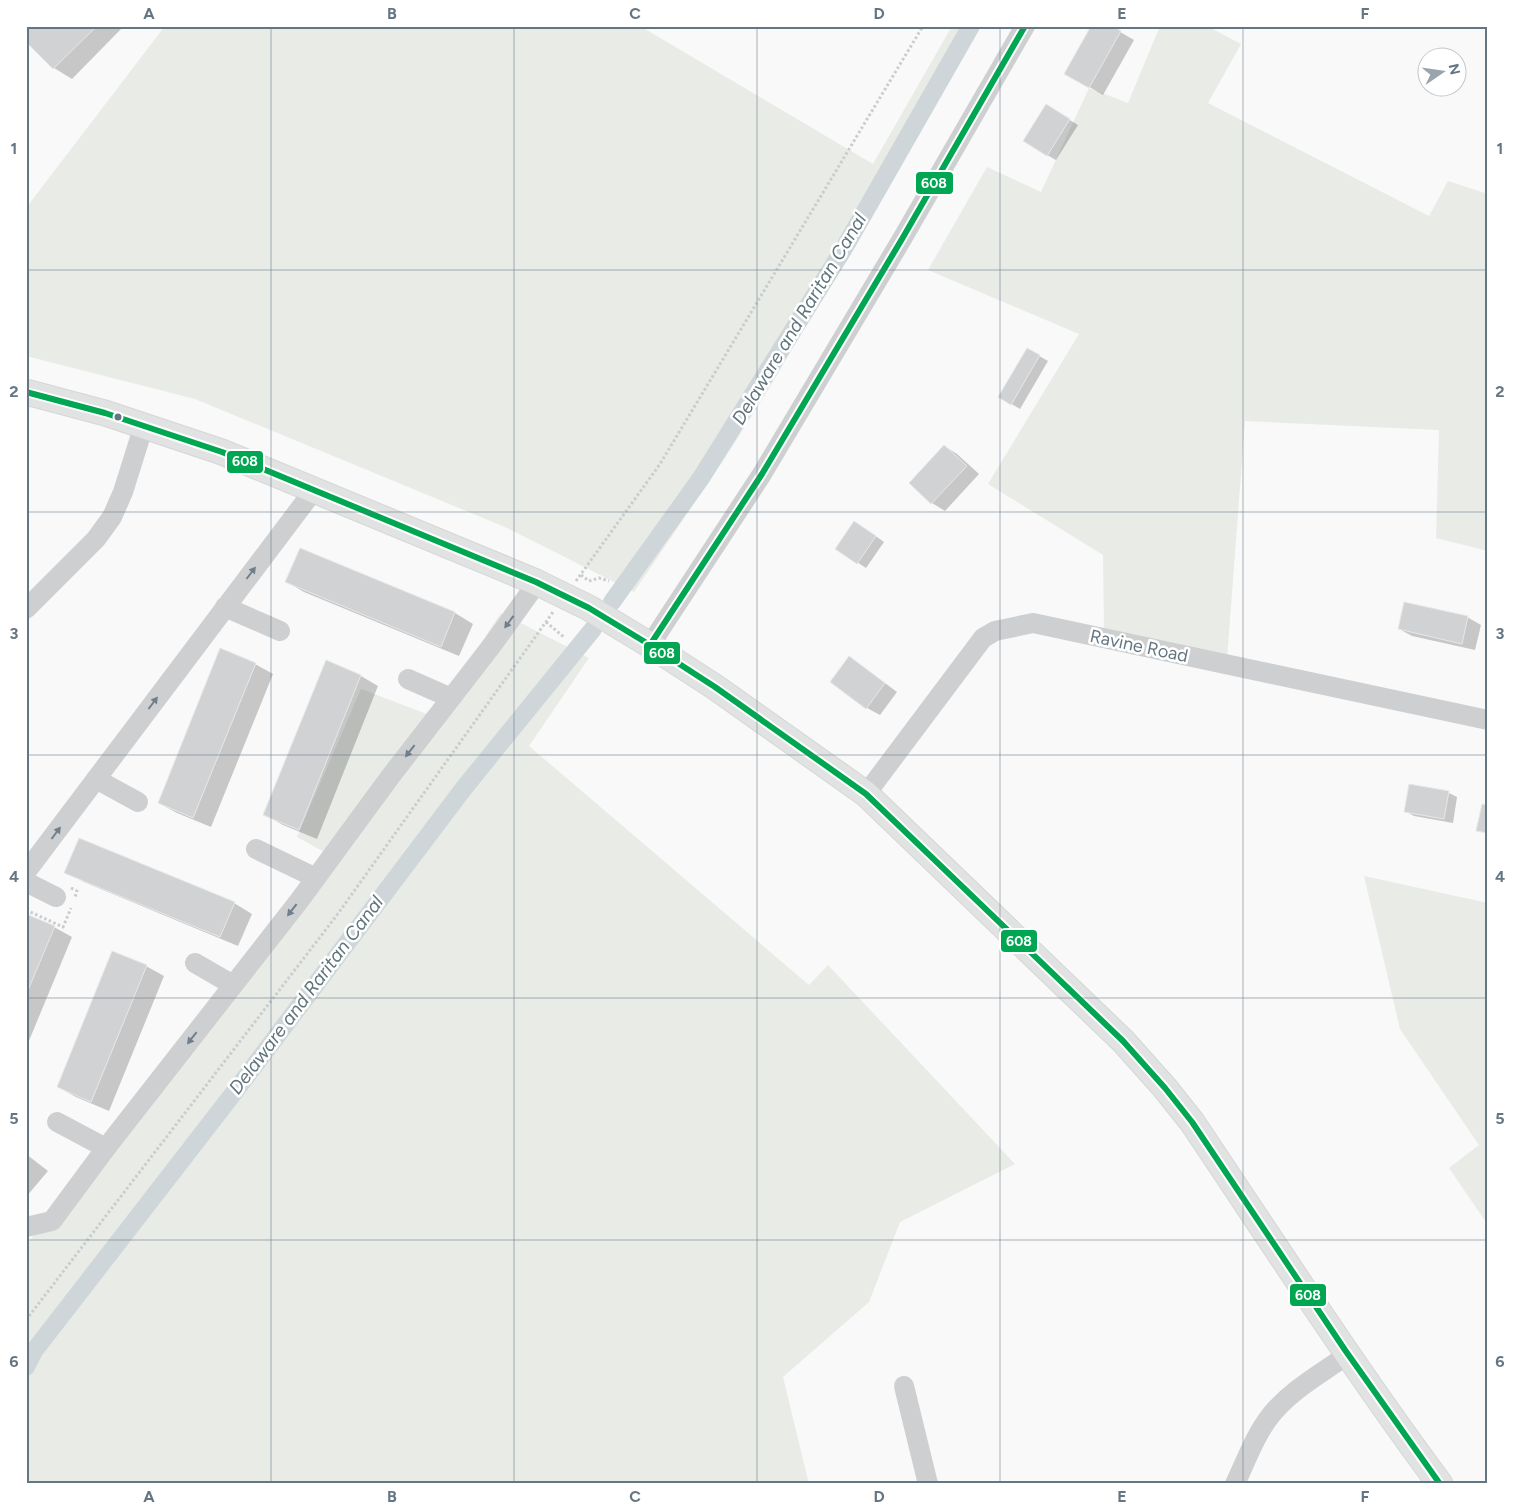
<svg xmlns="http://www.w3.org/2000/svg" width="1514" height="1510" viewBox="0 0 1514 1510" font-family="Figtree,sans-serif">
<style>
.green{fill:#e8ebe6}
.shadow{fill:#0003}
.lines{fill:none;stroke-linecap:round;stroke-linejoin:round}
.canal{stroke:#ced6d9;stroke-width:18}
.building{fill:#d0d2d3;stroke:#e8e8e8}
.major-casing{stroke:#d5d6d7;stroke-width:27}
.path{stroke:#cbcccd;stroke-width:3;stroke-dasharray:2.5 2.5;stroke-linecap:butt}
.minor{stroke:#cecfd0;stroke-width:20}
.major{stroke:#e1e2e2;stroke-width:25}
.bus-1-casing{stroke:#fff;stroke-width:10}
.bus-1{stroke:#00a651;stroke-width:6}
.oneway{fill:#707f8b}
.grid{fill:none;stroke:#657683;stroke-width:1;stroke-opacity:0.55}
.bus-dot{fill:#657683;stroke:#fff;stroke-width:2}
.labels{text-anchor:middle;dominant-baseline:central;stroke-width:5;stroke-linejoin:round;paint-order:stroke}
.street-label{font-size:18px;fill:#657683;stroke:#fff}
.water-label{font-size:19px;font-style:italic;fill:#60757c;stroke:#fff}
.line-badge{stroke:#fff;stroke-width:2}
.badge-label{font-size:14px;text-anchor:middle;font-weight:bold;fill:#fff}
.neatline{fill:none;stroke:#657683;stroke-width:2}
.grid-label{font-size:16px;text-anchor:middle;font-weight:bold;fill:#657683}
</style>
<rect width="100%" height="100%" fill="#f9f9f9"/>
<g class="green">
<polygon points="165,26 640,26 873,164 952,26 979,26 770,387 725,458 634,592 505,527 195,399 26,356 26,208"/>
<polygon points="1160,26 1207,26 1241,44 1208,103 1429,216 1448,181 1488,194 1488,551 1436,538 1439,430 1245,421 1227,659 1104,628 1103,555 988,484 1079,334 928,270 987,167 1041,192 1089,88 1128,103"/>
<polygon points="501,613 589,658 529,746 809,985 828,965 1015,1164 900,1222 869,1302 783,1377 809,1484 26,1484 26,1245 330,855 297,837 361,689 432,716"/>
<polygon points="1364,876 1488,903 1488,1225 1449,1168 1479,1145 1400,1029"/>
</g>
<g class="shadow">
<polygon points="26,26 124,26 72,79 54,68 26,40"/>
<polygon points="1110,26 1134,40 1103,95 1066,73"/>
<polygon points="1055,111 1078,125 1056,160 1047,155"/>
<polygon points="1027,349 1048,361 1020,409 999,397"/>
<polygon points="944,446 957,454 979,474 945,511 932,503 910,483"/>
<polygon points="863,527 884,542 866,568 837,549"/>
<polygon points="301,550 455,613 473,624 459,656 304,592 287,582"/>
<polygon points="1467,617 1481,625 1475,650 1412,636 1399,629"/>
<polygon points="849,658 862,666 897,692 880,715 867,708"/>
<polygon points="326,662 361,676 378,686 317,839 283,825 265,815"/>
<polygon points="255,664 273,674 211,827 177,813 159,803"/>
<polygon points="1449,793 1457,797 1453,823 1414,816 1405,811"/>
<polygon points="66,872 234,903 252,914 238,946 84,882"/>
<polygon points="26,916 54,927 72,937 26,1048"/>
<polygon points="146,966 164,976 109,1111 76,1097 58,1087"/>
<polygon points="26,1154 48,1171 26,1197"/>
</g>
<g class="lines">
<g class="canal">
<polyline points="612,602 701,478 843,250 971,26"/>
<polyline points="26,1367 34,1351 236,1090 464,788 593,629"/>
</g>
</g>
<g class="building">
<polygon points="26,26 97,26 53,69 26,42"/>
<polygon points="1091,26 1112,26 1121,31 1089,88 1064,74"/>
<polygon points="1046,104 1070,119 1047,156 1023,141"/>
<polygon points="1027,348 1040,355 1011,405 998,397"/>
<polygon points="944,445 967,466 931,504 909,483"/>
<polygon points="854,521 876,536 857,564 835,549"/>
<polygon points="300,548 455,612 441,647 285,582"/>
<polygon points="1404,602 1468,616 1462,644 1398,629"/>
<polygon points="220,648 256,663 193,818 158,803"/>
<polygon points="849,656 885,683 866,709 830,682"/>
<polygon points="326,660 361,675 299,830 263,815"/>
<polygon points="1409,784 1449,791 1444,819 1404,812"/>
<polygon points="1482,804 1488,805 1488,833 1476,831"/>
<polygon points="79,838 235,902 220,937 64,873"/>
<polygon points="26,914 55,926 26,995"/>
<polygon points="112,951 147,965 91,1102 57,1087"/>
</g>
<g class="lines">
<g class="major-casing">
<path id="major" d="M26,392L105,413L222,452L536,582L589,608L650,645L715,687L866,794L1123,1041L1165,1088L1192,1122C1274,1244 1353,1367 1440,1484"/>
</g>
<g class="path">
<polyline points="581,575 589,581 599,578 609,581"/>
<polyline points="576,581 660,464 923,26"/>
<polyline points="546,622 565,638"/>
<polyline points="71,888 77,891 75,897"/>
<polyline points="26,910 63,927 71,908"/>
<polyline points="26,1320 337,915 553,612"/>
</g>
<g class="minor">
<polyline points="225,607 280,631"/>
<polyline points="26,609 96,539 112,517 123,492 144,425"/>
<polyline points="650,645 762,474 902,239 1025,26"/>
<polyline points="408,679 451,698"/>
<polyline points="96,779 138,802"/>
<polyline points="866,794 983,638 995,631 1033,623 1488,720"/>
<polyline points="256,849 316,878"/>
<polyline points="26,872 314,490"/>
<polyline points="26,882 56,897"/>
<polyline points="195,963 233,985"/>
<polyline points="57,1122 106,1148"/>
<polyline points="26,1227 52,1221 106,1148 299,901 390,777 493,644 529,594 536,582"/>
<polyline points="904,1386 928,1484"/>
<path d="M1235,1484C1246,1461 1255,1435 1271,1415C1291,1390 1322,1373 1347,1355"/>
</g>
<use href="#major" class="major"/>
<g class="bus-1-casing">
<g id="bus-1">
<polyline points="26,392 105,413 222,452 536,582 589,608 650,645 715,687 866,794 1123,1041 1165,1088 1192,1122 1345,1350 1440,1484"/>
<polyline points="650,645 762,474 902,239 1025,26"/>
</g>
</g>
<use href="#bus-1" class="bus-1"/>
</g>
<defs><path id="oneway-solid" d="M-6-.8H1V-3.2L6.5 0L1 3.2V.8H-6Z" transform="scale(1.25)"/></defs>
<g class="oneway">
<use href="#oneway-solid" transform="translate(251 573) rotate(-53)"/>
<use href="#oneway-solid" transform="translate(509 622) rotate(126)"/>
<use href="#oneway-solid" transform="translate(153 703) rotate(-53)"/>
<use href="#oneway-solid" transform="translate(410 751) rotate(128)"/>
<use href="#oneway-solid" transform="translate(56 833) rotate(-53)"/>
<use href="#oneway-solid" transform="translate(292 910) rotate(128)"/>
<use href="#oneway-solid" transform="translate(192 1038) rotate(128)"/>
</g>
<path class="grid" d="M271,26V1484M514,26V1484M757,26V1484M1000,26V1484M1243,26V1484M26,270H1488M26,512H1488M26,755H1488M26,998H1488M26,1240H1488"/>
<circle class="bus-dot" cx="118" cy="417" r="4.5"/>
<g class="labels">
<g class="street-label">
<text transform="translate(1139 646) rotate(12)">Ravine Road</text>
</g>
<g class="water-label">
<text transform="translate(799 319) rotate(-59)">Delaware and Raritan Canal</text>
<text transform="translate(306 995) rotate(-53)">Delaware and Raritan Canal</text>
</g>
</g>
<g class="line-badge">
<rect x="915" y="171" width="39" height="24" rx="5" fill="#00a651"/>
<rect x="226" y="450" width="38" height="24" rx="5" fill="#00a651"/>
<rect x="643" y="641" width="38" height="24" rx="5" fill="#00a651"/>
<rect x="1000" y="929" width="38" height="24" rx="5" fill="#00a651"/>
<rect x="1289" y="1283" width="38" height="24" rx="5" fill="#00a651"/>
</g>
<g class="badge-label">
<text x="934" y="188">608</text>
<text x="245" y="466">608</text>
<text x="662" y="658">608</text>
<text x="1019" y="946">608</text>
<text x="1308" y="1300">608</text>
</g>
<rect width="1514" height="1510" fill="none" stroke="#ffffff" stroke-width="55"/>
<g transform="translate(1442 72) rotate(77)"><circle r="24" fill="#ffffff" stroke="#c1c8cd"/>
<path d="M0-4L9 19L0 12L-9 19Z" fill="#99a4ac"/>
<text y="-8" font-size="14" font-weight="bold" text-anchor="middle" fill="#657683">N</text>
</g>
<rect x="28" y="28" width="1458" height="1454" class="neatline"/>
<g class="grid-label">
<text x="149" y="19">A</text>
<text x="392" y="19">B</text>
<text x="635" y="19">C</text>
<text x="879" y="19">D</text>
<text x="1122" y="19">E</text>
<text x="1365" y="19">F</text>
<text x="14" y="154">1</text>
<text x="1500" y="154">1</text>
<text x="14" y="397">2</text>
<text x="1500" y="397">2</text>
<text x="14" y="639">3</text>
<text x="1500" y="639">3</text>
<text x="14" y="882">4</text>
<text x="1500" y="882">4</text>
<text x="14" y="1124">5</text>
<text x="1500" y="1124">5</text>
<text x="14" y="1367">6</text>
<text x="1500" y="1367">6</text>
<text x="149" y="1502">A</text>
<text x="392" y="1502">B</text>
<text x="635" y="1502">C</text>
<text x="879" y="1502">D</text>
<text x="1122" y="1502">E</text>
<text x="1365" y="1502">F</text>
</g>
</svg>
